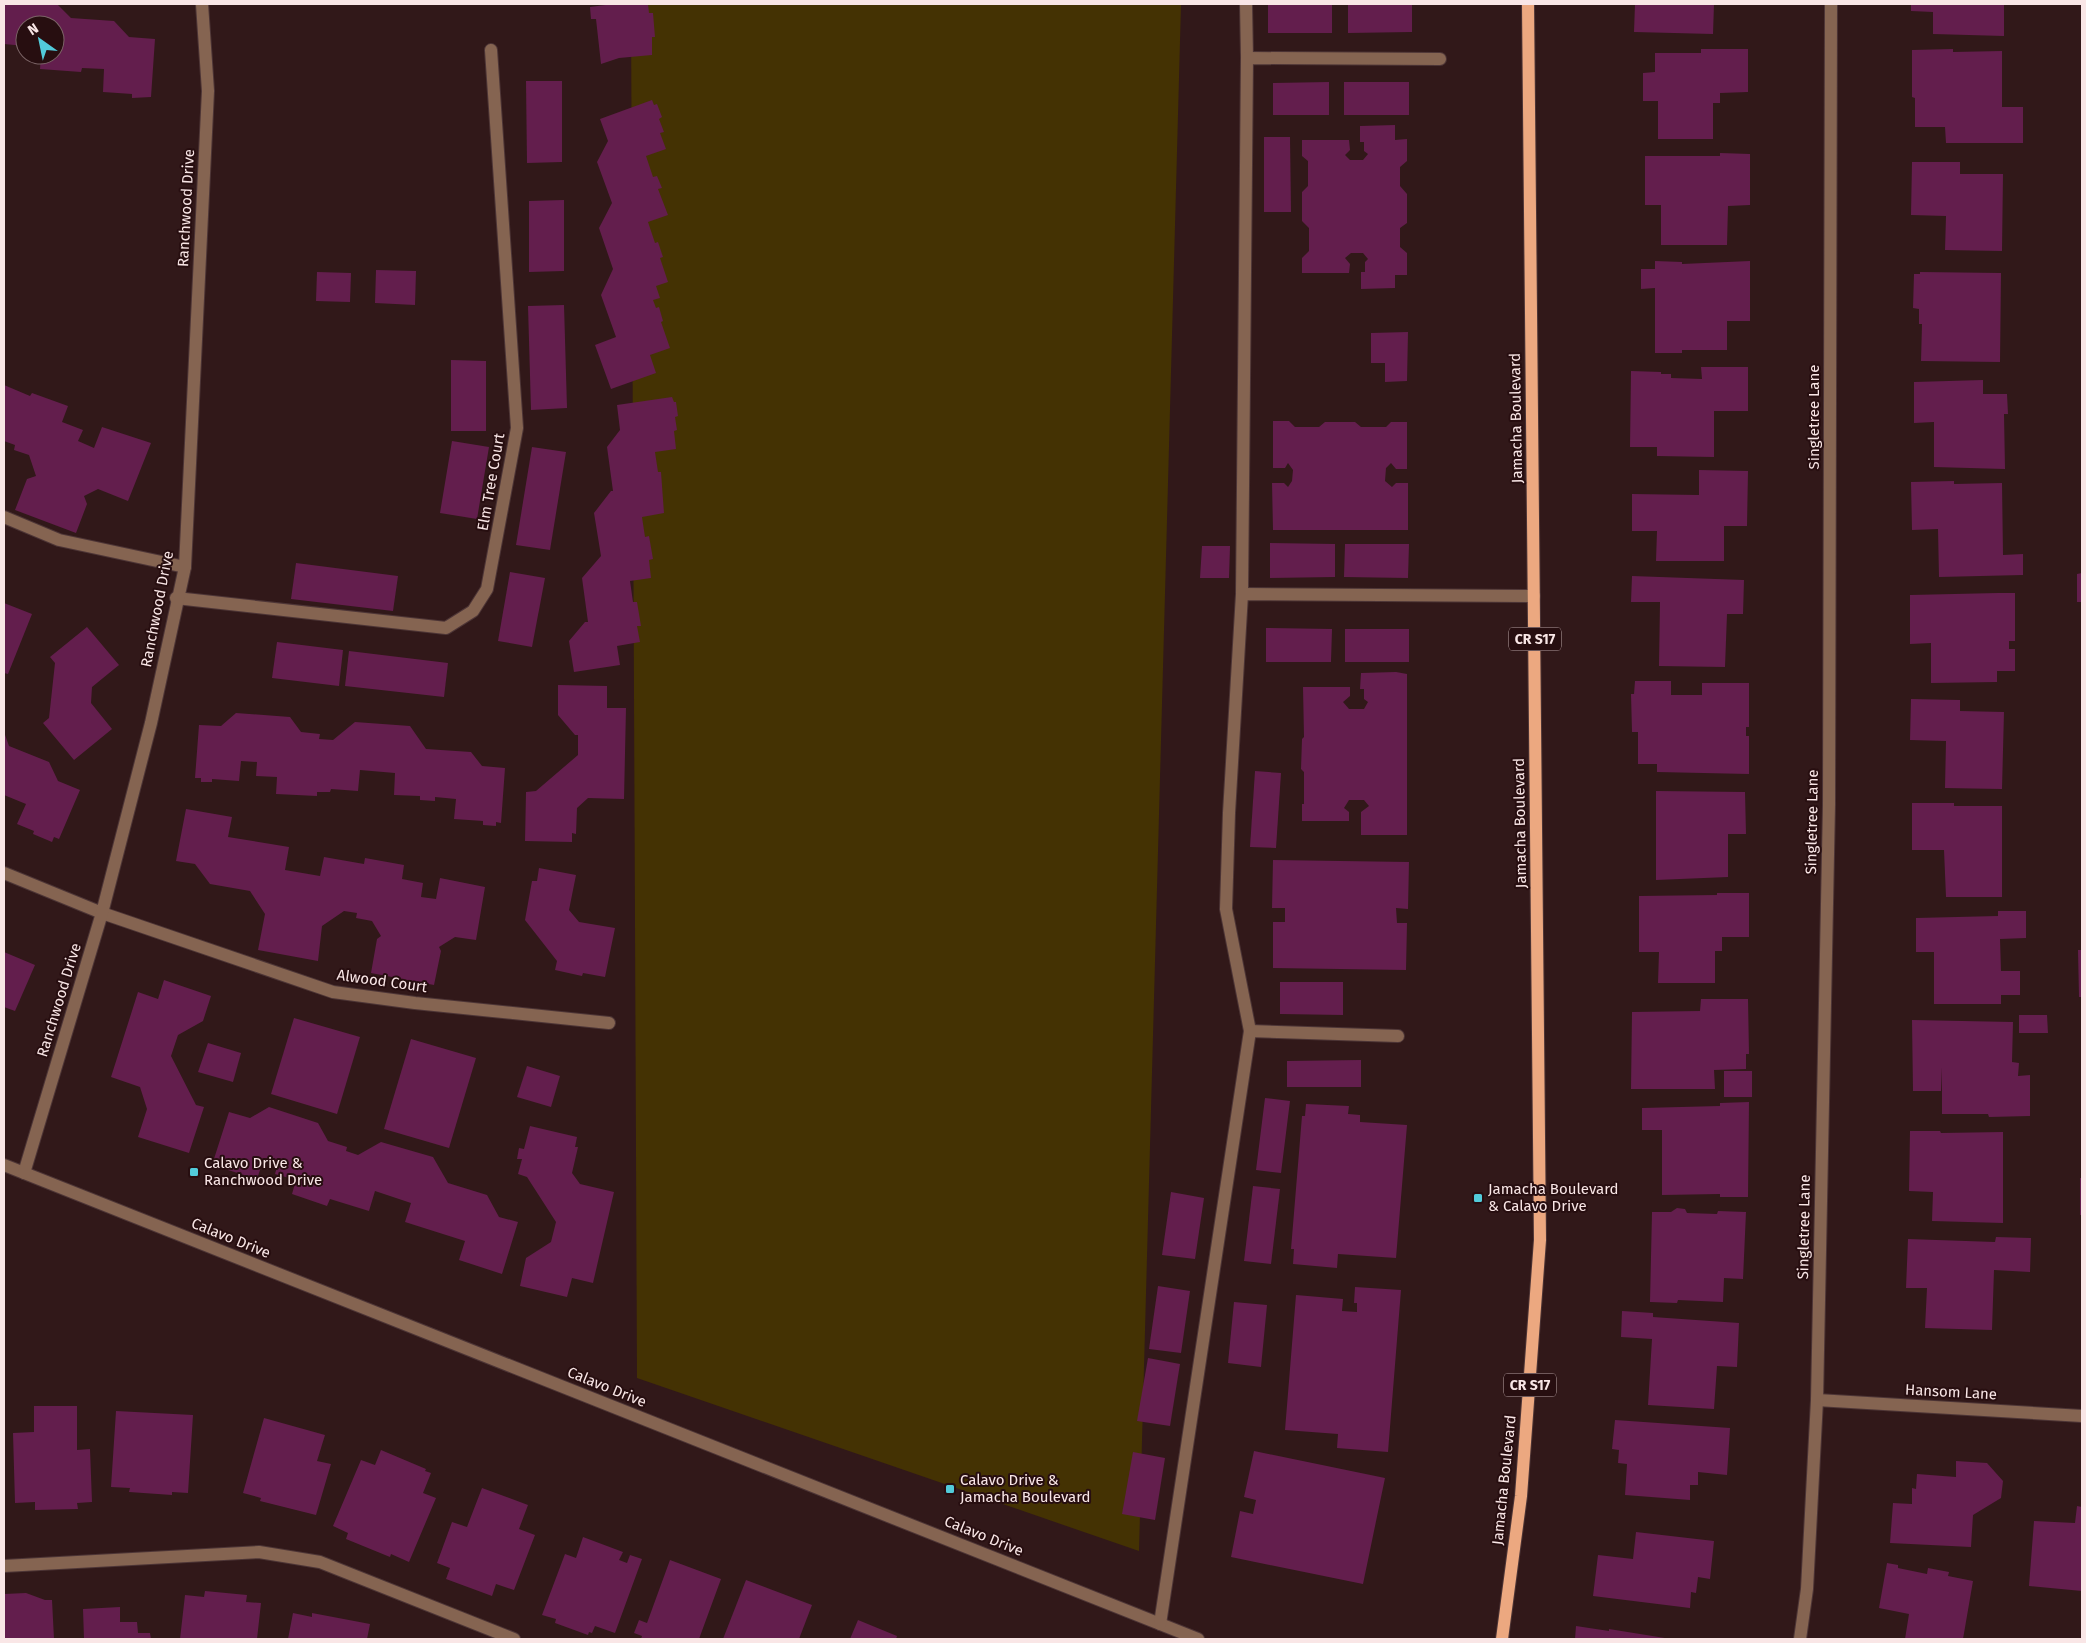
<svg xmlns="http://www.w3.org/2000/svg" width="2086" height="1643" viewBox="0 0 2086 1643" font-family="'Fira Sans',sans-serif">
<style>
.green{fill:#443203}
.building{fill:#631e4d}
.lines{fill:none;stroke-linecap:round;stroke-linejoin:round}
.minor-casing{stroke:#4d3536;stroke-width:14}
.major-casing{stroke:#4d3536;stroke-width:14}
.minor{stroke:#856451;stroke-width:12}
.major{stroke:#eca880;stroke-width:12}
.poi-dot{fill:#52cbda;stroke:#270e10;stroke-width:2}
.labels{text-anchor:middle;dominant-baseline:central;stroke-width:4;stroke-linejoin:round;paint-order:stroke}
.shield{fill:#270e10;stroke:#baa5a6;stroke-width:1}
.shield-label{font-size:14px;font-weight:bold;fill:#f9e6e6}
.street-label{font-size:15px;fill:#f9e6e6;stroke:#270e10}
.poi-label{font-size:15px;fill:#f9e6e6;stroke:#270e10;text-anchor:start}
</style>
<rect width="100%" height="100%" fill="#311819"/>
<polygon class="green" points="631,4 1181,4 1139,1551 637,1378"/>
<g class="building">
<polygon points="4,4 57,4 71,18 114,21 129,37 155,39 151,97 132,98 132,94 103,92 104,69 82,68 81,72 40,69 41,55 55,55 55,25 25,25 25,46 4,44"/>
<polygon points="613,4 648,4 649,13 653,13 655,37 652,37 652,55 619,58 601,64 596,19 591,19 590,7"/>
<rect x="1268" y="4" width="64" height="29"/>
<polygon points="1348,4 1412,4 1412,32 1348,33"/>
<polygon points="1635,4 1714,4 1713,34 1634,32"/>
<polygon points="1911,4 2004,4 2004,36 1933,34 1933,12 1911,11"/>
<polygon points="1701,49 1748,49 1748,92 1720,93 1720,103 1713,103 1713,139 1658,139 1658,101 1643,101 1643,73 1655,72 1655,53 1701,53"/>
<polygon points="1953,49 1953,52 2002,51 2002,107 2023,107 2023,143 1946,143 1945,127 1915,127 1915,98 1912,97 1912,50"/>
<polygon points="526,81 562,81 562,162 527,163"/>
<polygon points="1329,82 1329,115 1273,115 1273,83"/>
<rect x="1344" y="82" width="65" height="33"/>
<polygon points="652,100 654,105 657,104 662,117 659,119 664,132 660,133 666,149 646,156 653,177 657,176 662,188 658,189 668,215 648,222 655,243 658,242 663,257 660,258 668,282 656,286 660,298 653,300 656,308 659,307 663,321 661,322 670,348 650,355 656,373 611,389 595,345 616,337 601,295 613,269 599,228 612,203 597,162 608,141 600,119"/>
<polygon points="1395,125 1395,140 1407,139 1407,161 1400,167 1400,186 1407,194 1407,223 1400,228 1400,247 1407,253 1407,275 1395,275 1395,288 1361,289 1361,272 1365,272 1365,262 1368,259 1363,253 1351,253 1345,258 1350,264 1349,273 1302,273 1302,258 1309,251 1309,228 1302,221 1302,192 1308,186 1308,161 1302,156 1302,140 1349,140 1350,150 1345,155 1350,160 1363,160 1368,154 1364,151 1364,142 1360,142 1360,126"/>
<polygon points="1264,137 1290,137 1291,212 1264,212"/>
<polygon points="1720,153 1750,154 1750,205 1728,206 1727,245 1661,245 1661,205 1645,205 1645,156 1720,156"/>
<polygon points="1912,162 1960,162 1960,174 2003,174 2002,251 1945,250 1946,216 1911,215"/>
<polygon points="564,200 564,271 529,272 529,201"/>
<polygon points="1655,261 1682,262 1682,264 1750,261 1750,321 1727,321 1727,350 1682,350 1682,353 1655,353 1655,288 1641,289 1641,269 1655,269"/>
<polygon points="376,270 416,271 415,305 375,303"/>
<polygon points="317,272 351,273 350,302 316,301"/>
<polygon points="1920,272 2001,273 2000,362 1921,361 1922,324 1919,324 1919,309 1913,308 1914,274 1920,274"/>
<polygon points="564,305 567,408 531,410 528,306"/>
<polygon points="1408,332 1407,381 1385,382 1385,363 1371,363 1371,333"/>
<polygon points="451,360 486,361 486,431 451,431"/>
<polygon points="1701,367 1748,367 1748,411 1714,411 1714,457 1657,456 1657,447 1630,447 1631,371 1661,372 1661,374 1671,374 1671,378 1702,379"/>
<polygon points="1983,380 1983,394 2007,394 2008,414 2004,414 2005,469 1934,467 1934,422 1914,423 1914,382"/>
<polygon points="4,385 30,396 32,393 68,406 62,422 83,430 78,441 94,448 102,427 151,443 128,501 98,489 84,496 87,504 76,533 15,510 27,479 36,476 29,455 14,450 15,445 4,441"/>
<polygon points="672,397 674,402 676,402 678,416 675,417 677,430 674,431 676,449 655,452 658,472 661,472 664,513 642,517 645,537 649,536 653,559 649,560 651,578 630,581 633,602 637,602 641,626 637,626 640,642 617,646 620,665 574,672 569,641 585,622 588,622 582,578 601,556 594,513 611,491 613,491 607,447 620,430 617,405"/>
<polygon points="1273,421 1289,421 1295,427 1319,427 1325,422 1355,422 1361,427 1386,427 1391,422 1407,422 1407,469 1396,469 1391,463 1386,468 1385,481 1392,487 1396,483 1408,483 1408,530 1273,530 1272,483 1284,483 1288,487 1292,481 1293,470 1288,463 1285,468 1273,468"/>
<polygon points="452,441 489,447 477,519 440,513"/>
<polygon points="532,447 566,452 550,550 516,545"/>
<polygon points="1699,470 1748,471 1747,526 1724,526 1724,561 1656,561 1657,531 1632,531 1632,494 1699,495"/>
<polygon points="1954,481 1954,484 2002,483 2003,555 2023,554 2023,575 1939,577 1938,529 1912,530 1911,482"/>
<polygon points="1270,543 1335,544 1335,577 1270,578"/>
<polygon points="1345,544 1409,544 1408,578 1344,577"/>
<polygon points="1202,546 1230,546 1229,578 1200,578"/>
<polygon points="296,563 398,576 393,611 291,599"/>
<polygon points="510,572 545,578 532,647 498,641"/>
<polygon points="2082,573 2082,602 2077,602 2077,574"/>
<polygon points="1632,576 1744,580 1743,614 1727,614 1725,667 1659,666 1660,602 1631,602"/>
<polygon points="1998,593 2015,593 2015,641 2009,641 2009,649 2015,649 2015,671 1997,671 1997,682 1931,683 1931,643 1910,644 1910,595"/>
<polygon points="4,603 32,614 8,674 4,673"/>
<polygon points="87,627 119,665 92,687 91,703 112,729 74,760 43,723 49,718 55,663 50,657"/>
<polygon points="1266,628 1332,629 1331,662 1266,662"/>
<rect x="1345" y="629" width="64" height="33"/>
<polygon points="277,642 343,650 339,686 272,678"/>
<polygon points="349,651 448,663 444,697 345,686"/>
<polygon points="1396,672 1407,674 1407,835 1361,835 1361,812 1369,806 1364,800 1349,800 1344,808 1349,812 1349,821 1302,821 1302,804 1304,804 1304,772 1301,769 1302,739 1304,737 1303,687 1350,687 1350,696 1343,702 1349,709 1364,709 1368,702 1364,699 1364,689 1360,689 1361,673"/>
<polygon points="1635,681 1671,681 1671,695 1702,695 1702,683 1749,683 1749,727 1746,727 1746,736 1749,736 1749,774 1657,772 1657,764 1638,764 1638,732 1632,732 1631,694 1634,694"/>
<polygon points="558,685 607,686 607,708 626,708 624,799 588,798 577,808 576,834 572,833 572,842 525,841 526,792 536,791 578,755 578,735 575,735 558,715"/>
<polygon points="1911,699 1960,700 1960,711 2004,712 2002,789 1945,788 1946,741 1910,740"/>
<polygon points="236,713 290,717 301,732 320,734 319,739 333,740 355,722 410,726 426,749 471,752 482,766 505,768 501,823 496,822 496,826 483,825 483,821 454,819 456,799 435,797 435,801 420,800 420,796 394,795 395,773 360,770 358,791 331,789 330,792 317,792 317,796 276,794 277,777 256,776 257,762 241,761 239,781 212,779 212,782 201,782 201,778 195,778 199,725 221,726"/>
<polygon points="4,732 9,746 49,762 58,781 80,790 59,839 54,837 52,842 33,834 34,831 17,824 26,804 4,795"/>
<polygon points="1255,771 1281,773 1276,848 1250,847"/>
<polygon points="1656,791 1745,792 1746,834 1728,834 1728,877 1656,880"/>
<polygon points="1912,803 1954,803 1954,806 2002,806 2002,897 1946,897 1944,850 1912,850"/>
<polygon points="186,809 232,817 228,837 289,847 285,870 320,876 324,857 364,864 365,858 404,865 402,879 423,883 421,897 436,899 440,878 485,887 476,940 455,937 439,947 441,951 434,985 371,973 377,939 381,936 372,921 356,918 357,913 344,911 322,926 318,961 258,950 265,914 250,891 210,884 195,864 176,861"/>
<polygon points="1273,860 1409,862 1408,909 1396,908 1397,923 1407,923 1406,970 1273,968 1273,922 1285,922 1285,908 1272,908"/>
<polygon points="539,868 576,875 569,910 579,922 615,928 605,977 583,973 582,976 555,970 557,961 525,920 532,881 537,881"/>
<polygon points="1717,893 1749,893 1749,937 1722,937 1722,951 1715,951 1715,983 1658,983 1659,952 1639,952 1639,896 1717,895"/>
<polygon points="1998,911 2026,911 2026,938 2000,939 2001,971 2020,971 2020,995 2001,995 2001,1004 1934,1004 1934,952 1916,952 1916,918 1998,916"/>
<polygon points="2078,950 2082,950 2082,997 2079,997"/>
<polygon points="4,952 35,965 15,1011 4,1007"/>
<polygon points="164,980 211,996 203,1021 178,1035 171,1056 196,1105 204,1107 189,1153 138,1137 147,1109 140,1087 111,1077 138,992 158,999"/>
<polygon points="1280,982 1343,982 1343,1015 1280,1014"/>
<polygon points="1701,999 1748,999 1749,1054 1746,1054 1746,1069 1714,1070 1715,1089 1631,1089 1632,1012 1700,1011"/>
<polygon points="2019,1015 2047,1015 2048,1033 2019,1033"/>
<polygon points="294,1018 360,1037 337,1114 271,1094"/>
<polygon points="1912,1020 2013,1022 2012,1062 2019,1063 2018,1076 2030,1075 2030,1116 1989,1117 1988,1114 1942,1114 1942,1067 1941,1091 1913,1091"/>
<polygon points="411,1039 476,1058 449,1148 384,1129"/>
<polygon points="208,1043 241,1053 233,1082 198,1072"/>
<polygon points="1361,1060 1361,1087 1287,1087 1287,1061"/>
<polygon points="527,1066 560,1076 551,1107 517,1097"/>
<rect x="1724" y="1071" width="28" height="26"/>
<polygon points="1265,1098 1290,1101 1281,1173 1256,1170"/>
<polygon points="1749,1102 1748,1197 1720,1197 1720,1194 1662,1195 1662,1130 1642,1130 1642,1108 1720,1106 1720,1103"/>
<polygon points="1306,1104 1349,1106 1348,1114 1360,1115 1360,1122 1407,1125 1396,1258 1338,1254 1337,1268 1293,1264 1294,1249 1291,1249 1302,1116 1305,1116"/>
<polygon points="269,1107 318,1123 328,1141 347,1147 346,1151 358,1155 381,1142 433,1157 448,1183 487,1195 499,1217 518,1222 502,1274 459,1260 465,1241 405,1222 411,1203 375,1191 369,1211 330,1199 327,1206 292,1194 296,1180 275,1174 278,1163 264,1158 257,1179 212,1165 229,1112 250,1118"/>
<polygon points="530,1126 577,1137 575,1147 578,1147 572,1173 580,1184 614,1192 593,1283 572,1278 567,1297 520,1286 526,1258 551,1242 556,1222 527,1177 518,1174 522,1159 517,1159 519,1148 524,1149"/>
<polygon points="1910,1131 1940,1131 1941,1133 2003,1132 2003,1223 1932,1221 1933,1192 1909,1191"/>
<rect x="2080" y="1178" width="2" height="37"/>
<polygon points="1253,1186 1280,1189 1271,1264 1244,1261"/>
<polygon points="1171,1192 1204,1198 1195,1259 1162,1255"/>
<polygon points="1677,1208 1685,1209 1687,1213 1717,1214 1718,1211 1746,1212 1743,1279 1724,1278 1723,1302 1678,1300 1677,1303 1650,1302 1652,1212 1671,1212"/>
<polygon points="1996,1237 2031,1238 2030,1272 1994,1270 1992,1330 1925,1328 1927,1288 1906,1288 1908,1239 1995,1242"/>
<polygon points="1158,1286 1190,1291 1181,1353 1149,1349"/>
<polygon points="1355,1287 1401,1290 1388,1452 1337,1448 1338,1434 1285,1430 1296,1295 1343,1299 1342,1311 1357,1312 1357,1303 1354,1303"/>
<polygon points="1234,1302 1267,1305 1261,1367 1228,1363"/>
<polygon points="1622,1311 1653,1313 1653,1317 1739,1323 1737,1367 1717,1366 1714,1409 1648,1405 1652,1339 1621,1337"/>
<polygon points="1148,1358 1180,1364 1170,1426 1137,1421"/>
<polygon points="34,1406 77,1406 77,1450 90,1449 92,1502 77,1503 78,1509 35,1510 35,1502 15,1503 13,1433 34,1432"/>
<polygon points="116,1411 193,1415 188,1493 172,1492 172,1495 129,1492 130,1488 111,1487"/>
<polygon points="264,1418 325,1435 317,1461 331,1464 316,1515 260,1501 261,1498 243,1493"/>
<polygon points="1615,1420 1730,1428 1727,1475 1698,1472 1698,1485 1690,1485 1690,1500 1625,1495 1627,1464 1618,1463 1619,1450 1612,1449"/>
<polygon points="381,1450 426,1469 425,1471 431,1473 423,1493 436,1498 409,1562 391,1554 390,1557 346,1539 348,1533 333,1526 361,1460 375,1465"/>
<polygon points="1254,1451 1385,1478 1363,1584 1231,1557 1240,1511 1253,1514 1256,1500 1244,1497"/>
<polygon points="1133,1452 1165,1458 1155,1520 1122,1514"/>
<polygon points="1956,1461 1987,1463 2003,1481 2001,1498 1973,1515 1971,1547 1890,1543 1893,1503 1912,1504 1912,1488 1916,1489 1917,1474 1956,1477"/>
<polygon points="482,1488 528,1505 519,1529 535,1535 514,1590 496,1584 492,1596 446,1579 450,1568 437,1563 452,1522 467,1527"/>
<polygon points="2077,1506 2082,1507 2082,1591 2029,1586 2034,1521 2075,1523"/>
<polygon points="1636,1532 1714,1541 1710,1579 1698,1577 1696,1593 1691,1592 1690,1608 1593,1596 1598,1555 1633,1559"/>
<polygon points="583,1537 623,1552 619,1560 627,1563 630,1555 642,1559 615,1633 595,1626 592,1633 589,1632 588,1635 555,1623 556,1619 542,1615 565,1554 576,1558"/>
<polygon points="670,1560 721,1579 699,1639 641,1639 642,1636 634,1633 639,1620 647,1623"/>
<polygon points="1887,1563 1898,1565 1898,1568 1927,1574 1928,1568 1949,1572 1948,1576 1973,1581 1963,1639 1905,1639 1909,1614 1879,1608"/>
<polygon points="746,1580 812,1605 799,1639 723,1639"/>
<polygon points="205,1591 247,1595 246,1602 261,1603 257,1639 180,1639 185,1595 204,1597"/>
<polygon points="26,1593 45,1600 52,1600 54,1639 4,1639 4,1594"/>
<polygon points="120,1607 120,1622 137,1622 138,1633 150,1633 151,1639 84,1639 83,1609"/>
<polygon points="293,1613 312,1617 312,1613 370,1624 367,1639 288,1639"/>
<polygon points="858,1620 897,1636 896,1639 850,1639"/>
<polygon points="1576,1626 1609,1631 1609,1629 1671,1639 1575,1639"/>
</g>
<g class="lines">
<g class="minor-casing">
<g id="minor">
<polyline points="1246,4 1247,58"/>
<polyline points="4,517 59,540 185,567"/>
<polyline points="1242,594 1247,58 1440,59"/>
<polyline points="176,598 446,628 473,611 487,589 517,428 491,50"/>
<polyline points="4,873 102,913 333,992 415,1003 609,1023"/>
<polyline points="1250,1031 1226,909 1229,813 1242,594 1534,596"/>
<polyline points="4,1165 1198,1639"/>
<polyline points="24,1173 102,913 151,723 185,567 208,91 202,4"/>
<polyline points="1817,1400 2082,1416"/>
<polyline points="4,1566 259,1552 320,1562 514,1639"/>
<polyline points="1160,1624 1250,1031 1398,1036"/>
<polyline points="1800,1639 1807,1589 1817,1400 1829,805 1831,4"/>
</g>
</g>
<g class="major-casing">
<polyline id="major" points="1502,1639 1521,1496 1540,1240 1528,4"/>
</g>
<use href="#minor" class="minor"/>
<use href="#major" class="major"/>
</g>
<g class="poi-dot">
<rect x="189" y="1167" width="10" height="10" rx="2.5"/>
<rect x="1473" y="1193" width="10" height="10" rx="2.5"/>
<rect x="945" y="1484" width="10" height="10" rx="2.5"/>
</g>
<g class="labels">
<g class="shield">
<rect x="1509" y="627.5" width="52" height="23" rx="4"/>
<rect x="1504" y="1373.5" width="52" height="23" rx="4"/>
</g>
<g class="shield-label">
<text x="1535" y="639">CR S17</text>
<text x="1530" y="1385">CR S17</text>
</g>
<g class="street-label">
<text transform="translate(186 208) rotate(-87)">Ranchwood Drive</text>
<text transform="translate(1814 417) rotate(-90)">Singletree Lane</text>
<text transform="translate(1516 418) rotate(-91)">Jamacha Boulevard</text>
<text transform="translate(491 482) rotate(-80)">Elm Tree Court</text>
<text transform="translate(157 609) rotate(-79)">Ranchwood Drive</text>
<text transform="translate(1812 822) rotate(-89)">Singletree Lane</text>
<text transform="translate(1520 823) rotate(-91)">Jamacha Boulevard</text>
<text transform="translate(382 981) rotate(8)">Alwood Court</text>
<text transform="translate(59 1000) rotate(-73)">Ranchwood Drive</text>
<text transform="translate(1804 1227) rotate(-89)">Singletree Lane</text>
<text transform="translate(231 1238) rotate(22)">Calavo Drive</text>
<text transform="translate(607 1387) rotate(22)">Calavo Drive</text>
<text transform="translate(1951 1392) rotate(3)">Hansom Lane</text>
<text transform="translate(1504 1480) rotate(-84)">Jamacha Boulevard</text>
<text transform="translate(984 1536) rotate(22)">Calavo Drive</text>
</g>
<g class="poi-label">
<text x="204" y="1163">Calavo Drive &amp;<tspan x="204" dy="17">Ranchwood Drive</tspan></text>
<text x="1488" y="1189">Jamacha Boulevard<tspan x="1488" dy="17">&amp; Calavo Drive</tspan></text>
<text x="960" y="1480">Calavo Drive &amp;<tspan x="960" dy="17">Jamacha Boulevard</tspan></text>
</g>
</g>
<rect width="2086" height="1643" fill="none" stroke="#f9e6e6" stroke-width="10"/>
<g transform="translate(40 40) rotate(327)"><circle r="24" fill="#270e10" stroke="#7b6466"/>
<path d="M0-4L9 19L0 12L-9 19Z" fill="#52cbda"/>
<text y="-8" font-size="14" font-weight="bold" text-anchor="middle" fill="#f9e6e6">N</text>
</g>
</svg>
